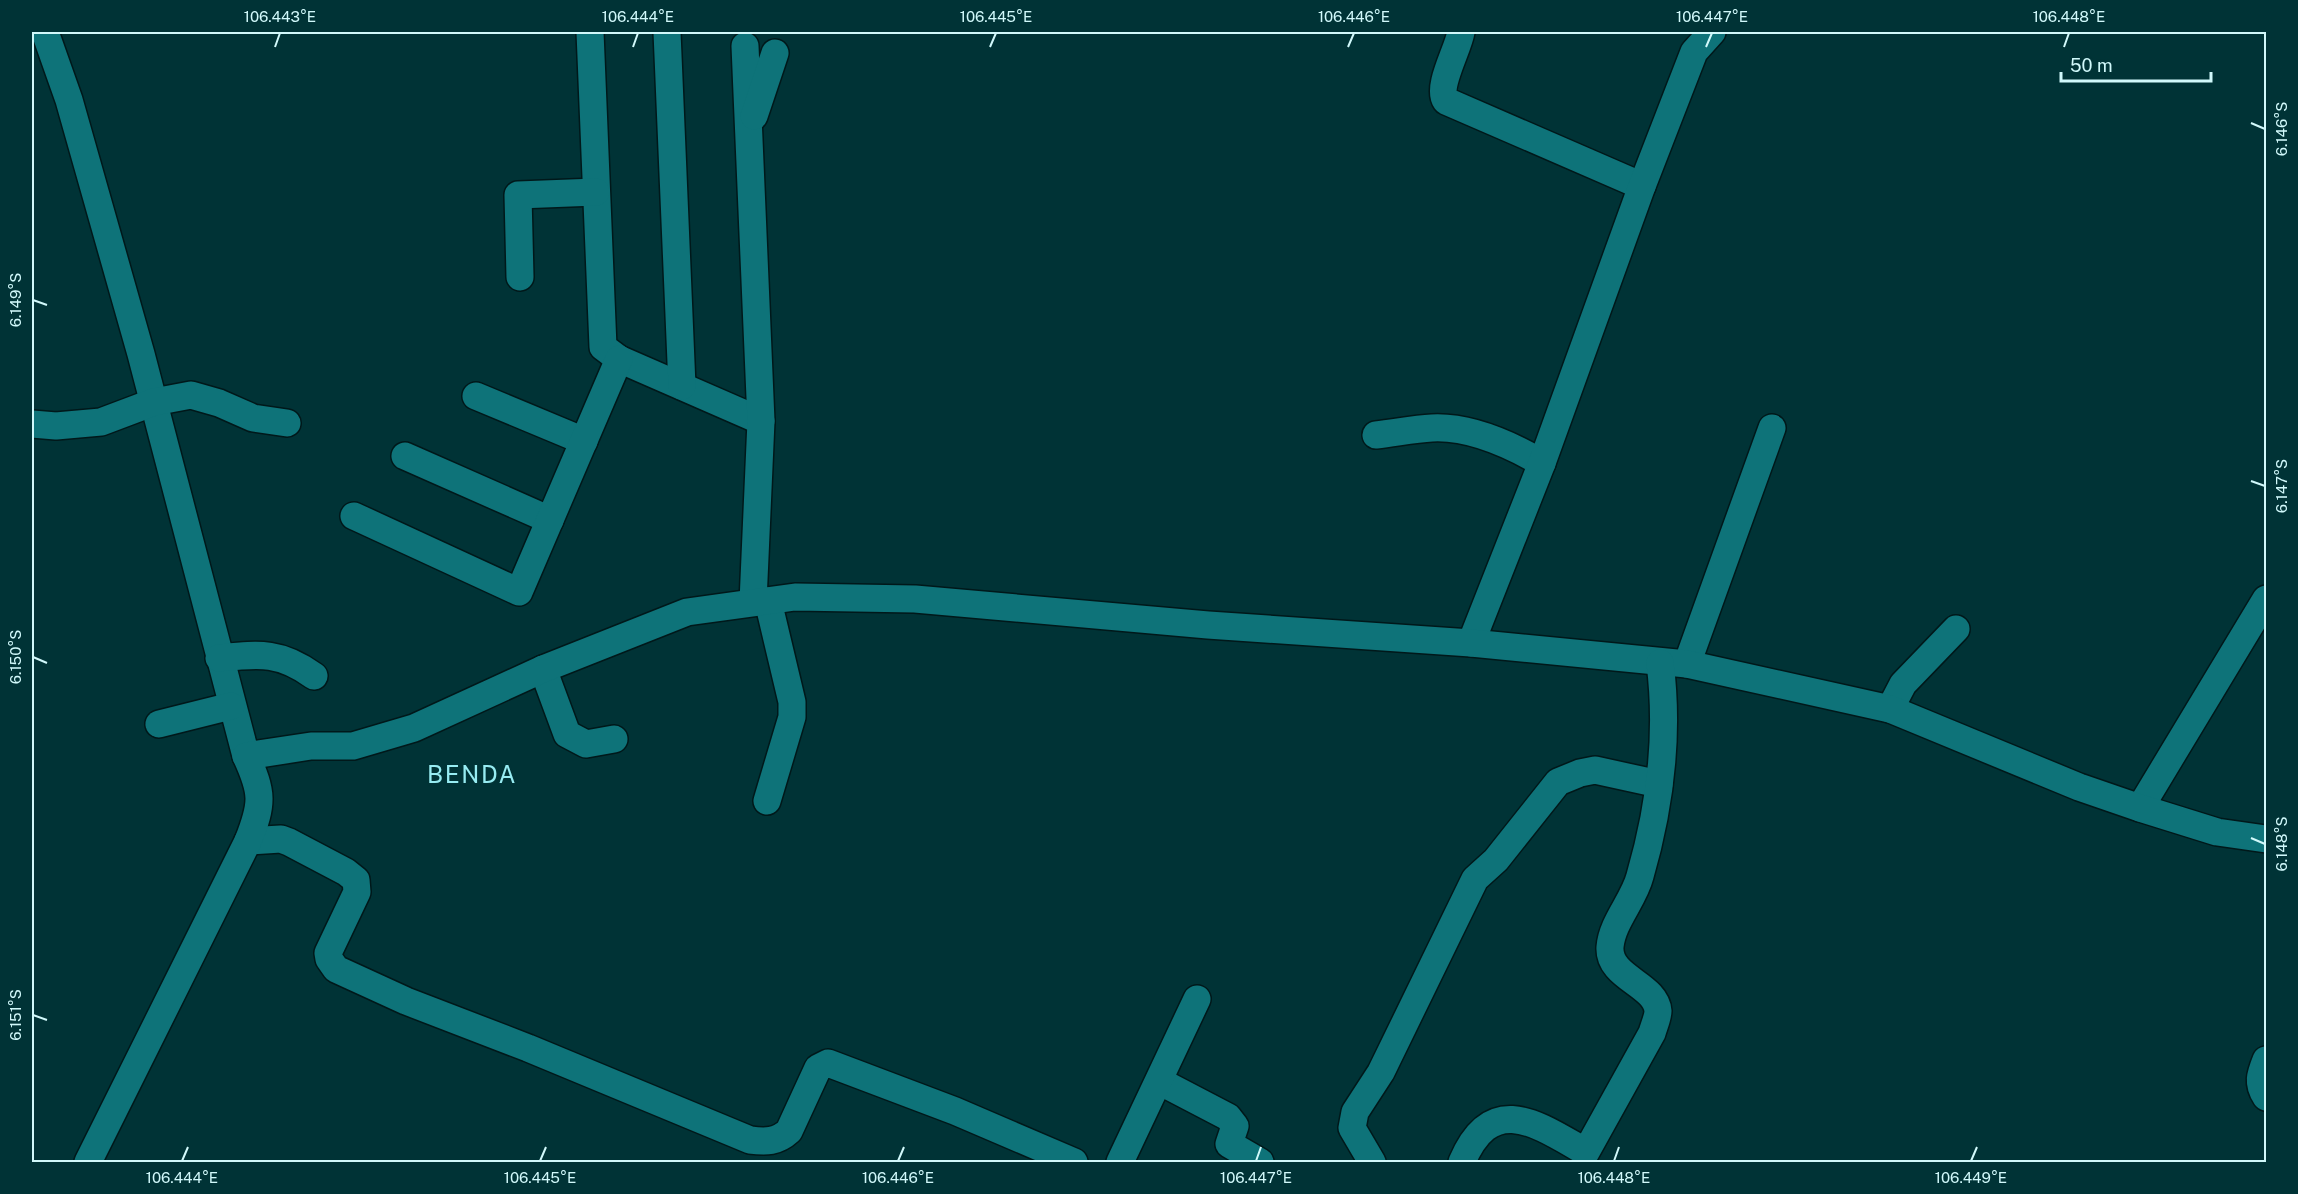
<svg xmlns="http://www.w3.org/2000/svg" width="2298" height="1194" viewBox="0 0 2298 1194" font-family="'Public Sans',sans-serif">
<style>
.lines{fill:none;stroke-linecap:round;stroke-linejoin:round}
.minor-casing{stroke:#00181a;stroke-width:30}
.minor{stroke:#0e7379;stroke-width:27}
.ticks{fill:none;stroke:#d1f9fb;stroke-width:2}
.labels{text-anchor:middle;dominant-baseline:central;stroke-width:4.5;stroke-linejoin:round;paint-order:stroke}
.quarter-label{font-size:24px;letter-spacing:1.5px;fill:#97ecf2;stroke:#003336}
.neatline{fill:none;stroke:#d1f9fb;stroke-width:2}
.ticks-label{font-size:15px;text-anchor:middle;fill:#d1f9fb}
</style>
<rect width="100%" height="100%" fill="#003336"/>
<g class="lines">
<g class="minor-casing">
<g id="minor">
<polyline points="45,32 69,100 141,354 246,756"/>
<polyline points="590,32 603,347 619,359 761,421"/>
<polyline points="667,32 682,386"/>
<path d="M1461,32C1458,50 1436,87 1446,101L1642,186"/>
<polyline points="745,46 761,421 753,602"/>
<polyline points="754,116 775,53"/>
<polyline points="520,277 518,195 596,192"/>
<polyline points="476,396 584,441"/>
<polyline points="32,424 56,426 101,422 154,402 191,395 219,403 253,418 287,423"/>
<path d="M1376,435C1395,433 1413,429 1432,428C1469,426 1511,445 1542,463"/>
<polyline points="405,456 550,520"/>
<polyline points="354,516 519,592 619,359"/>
<polyline points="1471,643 1542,463 1642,186 1694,52 1712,32"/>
<path d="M219,658C259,654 280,651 314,676"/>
<polyline points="1687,664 1772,428"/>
<polyline points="543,669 567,734 586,744 614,739"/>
<polyline points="1890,709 1903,684 1956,629"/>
<polyline points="159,724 231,706"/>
<polyline points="767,801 792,717 792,702 768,601"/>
<polyline points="2140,808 2266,599"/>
<path d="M248,841L281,839L289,842L346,872L356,880L357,892L328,953L329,959L336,969L406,1001L528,1048L750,1140C766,1142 777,1142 789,1131L818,1068L828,1063L955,1111L1074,1162"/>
<path d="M2266,1060C2260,1075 2257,1083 2266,1097"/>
<polyline points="1159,1081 1228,1117 1235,1126 1229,1144 1260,1162"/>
<path d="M88,1162L248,841C263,803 263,793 246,756L311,746H353L414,728L543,669L687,612L795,597L915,599L1208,625L1471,643L1687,664L1890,709L2079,787L2140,808L2217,832L2266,839"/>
<polyline points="1120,1162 1197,999"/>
<polyline points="1372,1162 1352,1128 1355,1112 1381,1072 1475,879 1496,860 1558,782 1580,773 1595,770 1659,784"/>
<path d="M1462,1162C1492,1091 1537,1124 1586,1152L1652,1033C1654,1026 1658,1017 1658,1011C1656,984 1608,978 1610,947C1612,922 1634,900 1640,876C1660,807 1669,734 1660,663"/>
</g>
</g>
<use href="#minor" class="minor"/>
</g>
<path class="ticks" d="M275,47L280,33M633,47L638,33M990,47L996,33M1348,47L1354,33M1706,47L1712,33M2064,47L2069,33M2251,123L2265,129M33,300L47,305M2251,481L2265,486M33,657L47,663M2251,838L2265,844M33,1015L47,1020M182,1161L188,1147M540,1161L546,1147M898,1161L904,1147M1256,1161L1261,1147M1614,1161L1619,1147M1971,1161L1977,1147"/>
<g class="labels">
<g class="quarter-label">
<text x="472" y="774">BENDA</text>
</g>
</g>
<rect width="2298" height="1194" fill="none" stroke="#003336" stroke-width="66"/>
<path d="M2061 72v9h150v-9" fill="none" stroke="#d1f9fb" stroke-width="3"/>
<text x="2070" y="72" font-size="18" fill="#d1f9fb" stroke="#003336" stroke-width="4.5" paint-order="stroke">50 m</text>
<rect x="33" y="33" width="2232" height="1128" class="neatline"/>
<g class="ticks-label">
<text x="280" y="22">106.443°E</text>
<text x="638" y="22">106.444°E</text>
<text x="996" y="22">106.445°E</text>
<text x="1354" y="22">106.446°E</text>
<text x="1712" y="22">106.447°E</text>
<text x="2069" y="22">106.448°E</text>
<text transform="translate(2282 129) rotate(-90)" y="5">6.146°S</text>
<text transform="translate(16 300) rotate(-90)" y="5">6.149°S</text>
<text transform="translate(2282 486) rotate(-90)" y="5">6.147°S</text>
<text transform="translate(16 657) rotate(-90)" y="5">6.150°S</text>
<text transform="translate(2282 844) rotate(-90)" y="5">6.148°S</text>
<text transform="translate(16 1015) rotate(-90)" y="5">6.151°S</text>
<text x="182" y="1183">106.444°E</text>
<text x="540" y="1183">106.445°E</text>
<text x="898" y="1183">106.446°E</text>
<text x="1256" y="1183">106.447°E</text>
<text x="1614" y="1183">106.448°E</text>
<text x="1971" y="1183">106.449°E</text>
</g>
</svg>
